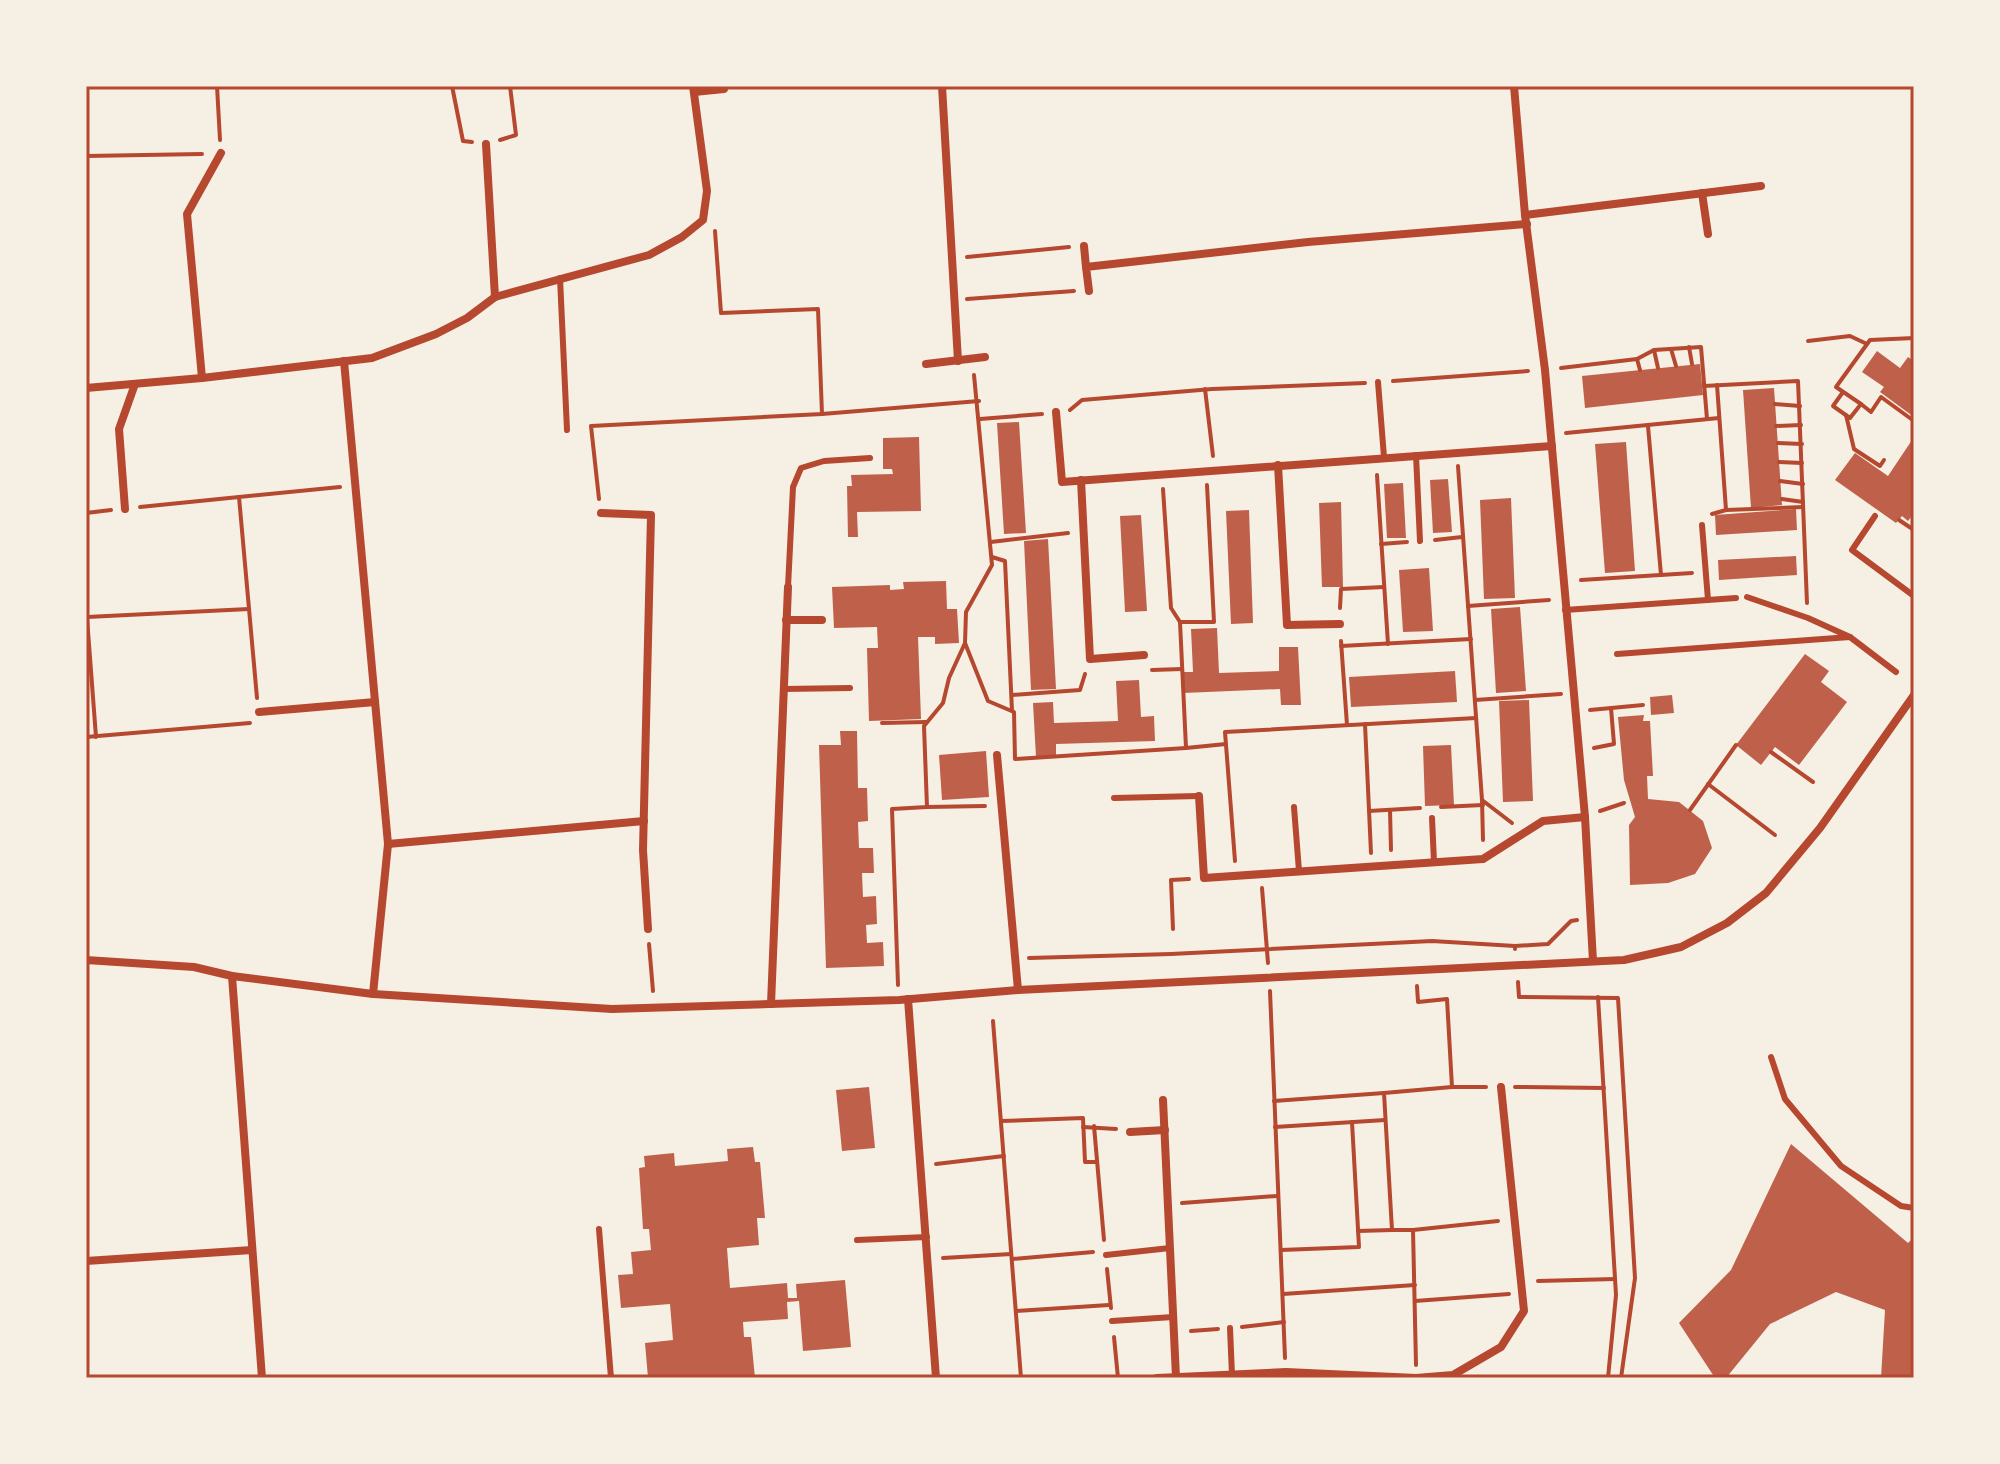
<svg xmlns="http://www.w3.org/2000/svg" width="2000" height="1464" viewBox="0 0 2000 1464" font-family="'Archivo Narrow',sans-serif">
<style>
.building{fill:#bf614a}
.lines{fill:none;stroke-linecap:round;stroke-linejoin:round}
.path{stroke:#b5482f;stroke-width:4}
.service{stroke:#b5482f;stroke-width:6}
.minor{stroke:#b5482f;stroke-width:8}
.neatline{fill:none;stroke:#b5482f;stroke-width:3}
</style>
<rect width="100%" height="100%" fill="#f6efe4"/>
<g class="building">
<polygon points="1877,351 1900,368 1908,357 1914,361 1914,417 1880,392 1884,387 1862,372"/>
<polygon points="1700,364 1703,395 1585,408 1582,376"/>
<polygon points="1774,388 1782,505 1751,508 1743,390"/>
<polygon points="1019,422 1026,533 1004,534 997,423"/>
<polygon points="919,437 921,511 857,512 858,537 848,537 847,486 852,486 851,475 893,474 892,469 883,469 883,438"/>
<polygon points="1914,437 1914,513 1908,521 1902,516 1896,523 1835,480 1855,453 1888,476"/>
<polygon points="1626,442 1635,571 1605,573 1595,444"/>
<polygon points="1448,479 1452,532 1433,533 1430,480"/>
<polygon points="1403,483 1406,538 1387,538 1384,484"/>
<polygon points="1511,498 1515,598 1484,599 1480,500"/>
<polygon points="1341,502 1343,587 1322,587 1319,503"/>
<polygon points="1796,509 1797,530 1716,535 1715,515"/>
<polygon points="1249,510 1253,623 1231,624 1226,511"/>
<polygon points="1141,515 1147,611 1125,612 1120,516"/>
<polygon points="1048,539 1056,689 1031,690 1024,541"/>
<polygon points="1796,556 1797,575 1719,580 1718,560"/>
<polygon points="1429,568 1433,631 1403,632 1399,570"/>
<polygon points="946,581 947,609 957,609 959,643 935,644 935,637 918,637 921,719 869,721 867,648 878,648 877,627 834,628 832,587 890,585 890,590 904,589 903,582"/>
<polygon points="1520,607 1526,691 1496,693 1491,609"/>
<polygon points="1217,628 1219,673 1279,671 1279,647 1298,647 1301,705 1281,705 1280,689 1183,693 1182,672 1193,672 1191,629"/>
<polygon points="1805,654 1829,671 1821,682 1847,702 1799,765 1775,747 1761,765 1736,745"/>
<polygon points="1455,671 1457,702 1351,707 1349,677"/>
<polygon points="1139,680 1141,717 1154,716 1155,741 1056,744 1056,756 1036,757 1033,703 1053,702 1054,723 1118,721 1116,681"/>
<polygon points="1672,695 1674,713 1651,715 1650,697"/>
<polygon points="1529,700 1533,801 1503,802 1499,701"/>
<polygon points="1644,715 1643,721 1650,721 1653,776 1647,776 1648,799 1679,802 1703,821 1712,848 1695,874 1668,883 1630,885 1629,825 1635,817 1624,780 1618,717"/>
<polygon points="840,731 857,731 858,788 867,788 868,821 858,822 859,848 873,848 874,873 862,873 863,897 876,896 877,924 866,925 867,943 883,942 884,966 826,968 819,745 841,745"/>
<polygon points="1451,745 1454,805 1425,806 1423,746"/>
<polygon points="986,751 989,797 942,800 939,755"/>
<polygon points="869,1087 875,1148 842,1151 836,1090"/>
<polygon points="1791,1144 1908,1243 1914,1237 1914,1378 1881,1378 1885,1310 1836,1292 1770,1324 1726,1378 1715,1378 1679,1323 1731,1270"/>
<polygon points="753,1147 755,1162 760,1162 765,1218 757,1218 759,1245 727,1248 730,1288 787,1283 788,1298 797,1298 796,1284 845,1280 851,1347 803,1351 799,1301 787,1302 788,1319 743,1322 744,1337 751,1337 755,1378 648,1378 645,1343 673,1340 670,1304 621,1308 618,1275 633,1274 631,1252 651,1250 649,1229 643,1229 639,1168 645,1167 644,1156 674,1153 675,1166 728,1161 727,1149"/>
</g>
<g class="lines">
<g class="path">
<polyline points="217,86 220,140"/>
<polyline points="319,86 331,86"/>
<polyline points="452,86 463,141 472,142"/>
<polyline points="500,140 516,135 510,86"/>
<polyline points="86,156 202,154"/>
<polyline points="715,231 721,313 818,309 822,414"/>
<polyline points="967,257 1069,247"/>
<polyline points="967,299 1074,291"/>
<polyline points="1808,341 1850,336 1867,344"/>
<polyline points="1689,347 1692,364"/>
<polyline points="1671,349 1676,366"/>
<polyline points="1654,350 1658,368"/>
<polyline points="1637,359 1640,370"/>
<polyline points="1561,368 1637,359 1654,350 1701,347 1707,419"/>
<polyline points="1393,381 1528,371"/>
<polyline points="1717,385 1726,510"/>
<polyline points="1704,386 1798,381 1807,603"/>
<polyline points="1205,389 1213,456"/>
<polyline points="1843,392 1833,406 1850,418 1861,404 1836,387 1870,340 1914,338"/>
<polyline points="1775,404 1800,406"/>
<polyline points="1861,404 1871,412 1881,397 1914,421"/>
<polyline points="1070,410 1082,400 1212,389 1365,383"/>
<polyline points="1846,415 1854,449 1880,466 1884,460"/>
<polyline points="980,419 1042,414"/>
<polyline points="1648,426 1661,575"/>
<polyline points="1776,426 1801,425"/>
<polyline points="1566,433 1719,418"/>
<polyline points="1778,443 1802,444"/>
<polyline points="1779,462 1802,463"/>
<polyline points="1458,466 1482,800 1483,840"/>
<polyline points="1377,475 1388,644"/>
<polyline points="1780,481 1803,484"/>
<polyline points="1163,489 1171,608 1180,622 1186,748 1226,744"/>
<polyline points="599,499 591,426 822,414 979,401"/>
<polyline points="1782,499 1803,502"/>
<polyline points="140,507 239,497"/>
<polyline points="86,513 111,510"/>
<polyline points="1712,514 1726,510 1803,507"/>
<polyline points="1899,520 1914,530"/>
<polyline points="1435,540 1462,537"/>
<polyline points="991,542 1068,533"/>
<polyline points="1381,544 1407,542"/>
<polyline points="992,557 1005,561 1012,711"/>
<polyline points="1581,580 1692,573"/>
<polyline points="86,605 96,737"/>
<polyline points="1468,606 1549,600"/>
<polyline points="1340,608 1341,589 1384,587"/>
<polyline points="87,617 249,609"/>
<polyline points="1180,622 1214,622 1207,485"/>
<polyline points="1341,641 1347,725"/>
<polyline points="965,643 988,701 1014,712 1015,759 1186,748"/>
<polyline points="1341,646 1471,639"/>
<polyline points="1152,670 1182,669"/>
<polyline points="1012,695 1080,690 1085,674"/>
<polyline points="257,698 239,497 340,487"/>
<polyline points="1475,700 1561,694"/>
<polyline points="1590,710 1643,705"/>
<polyline points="882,723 926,722"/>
<polyline points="1365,724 1371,853"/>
<polyline points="86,737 250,723"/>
<polyline points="1594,748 1614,744 1611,708"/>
<polyline points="1771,752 1813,782"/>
<polyline points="1708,784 1775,835"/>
<polyline points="1482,800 1512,823"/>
<polyline points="927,807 985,806"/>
<polyline points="1441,807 1483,805"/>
<polyline points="1390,810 1391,850"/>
<polyline points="1690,810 1736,745"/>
<polyline points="1369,811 1420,808"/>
<polyline points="1600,811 1624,803"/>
<polyline points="1235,861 1225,732 1476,718"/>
<polyline points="1262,888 1268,963"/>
<polyline points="1173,929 1171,880 1189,879"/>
<polyline points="649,944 653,991"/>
<polyline points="1515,949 1515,946 1548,944 1571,921 1577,920"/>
<polyline points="1029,958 1171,954 1432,941 1515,946"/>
<polyline points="1518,982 1519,997 1618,998 1635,1278 1621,1378"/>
<polyline points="898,985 892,809 927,807 924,726 943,703 949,678 965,643 966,612 992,565 974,375"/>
<polyline points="1417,986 1418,1002 1447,999 1452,1087 1486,1087"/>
<polyline points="1270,991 1285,1358"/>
<polyline points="1598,997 1616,1295 1608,1378"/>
<polyline points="993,1021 1021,1378"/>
<polyline points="1515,1087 1604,1088"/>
<polyline points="1274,1101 1384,1093"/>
<polyline points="1001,1121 1083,1118 1085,1162 1097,1162"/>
<polyline points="1094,1126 1104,1240"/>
<polyline points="1083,1127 1116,1129"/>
<polyline points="1275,1127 1385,1120"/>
<polyline points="936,1164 1004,1156"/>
<polyline points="1182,1203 1277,1196"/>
<polyline points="1413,1230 1498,1221"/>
<polyline points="1358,1231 1392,1230"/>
<polyline points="1281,1250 1359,1247 1352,1122"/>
<polyline points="943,1258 1011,1254"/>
<polyline points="1012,1259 1093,1252"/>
<polyline points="1107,1269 1111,1308"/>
<polyline points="1538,1281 1615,1279"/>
<polyline points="1283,1294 1415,1285"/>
<polyline points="1415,1301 1509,1294"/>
<polyline points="1016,1311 1109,1305"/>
<polyline points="1242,1327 1284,1322"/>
<polyline points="1191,1331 1218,1329"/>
<polyline points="1114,1337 1118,1378"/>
<polyline points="1416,1365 1413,1230 1392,1230 1384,1093 1452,1087"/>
</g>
<g class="service">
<polyline points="560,278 567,430"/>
<polyline points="1378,382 1384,457"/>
<polyline points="1416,455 1420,541"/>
<polyline points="1875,516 1852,550 1914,596"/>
<polyline points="1702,525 1708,600"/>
<polyline points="788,587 793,487 801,468 824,461 870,458"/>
<polyline points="1747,597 1808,618 1850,637 1896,672"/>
<polyline points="1565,610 1736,598"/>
<polyline points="1617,654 1850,637"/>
<polyline points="784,689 850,688"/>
<polyline points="1114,798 1199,796"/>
<polyline points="1294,807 1299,871"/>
<polyline points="1432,818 1434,862"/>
<polyline points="1771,1057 1785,1099 1841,1166 1901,1206 1914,1208"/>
<polyline points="599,1229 611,1378"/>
<polyline points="857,1240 927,1237"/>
<polyline points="1106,1255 1170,1248"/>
<polyline points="1112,1321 1173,1317"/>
<polyline points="1230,1328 1232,1375"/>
</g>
<g class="minor">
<polyline points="942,86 958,361"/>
<polyline points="1514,86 1525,215 1545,370 1585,817 1593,961"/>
<polyline points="694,92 724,89"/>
<polyline points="486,144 495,297"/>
<polyline points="1702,193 1708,234"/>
<polyline points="1525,215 1761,186"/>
<polyline points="1084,246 1086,267"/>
<polyline points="1089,291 1086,267 1308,242 1527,224"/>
<polyline points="344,361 388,844 373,994"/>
<polyline points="926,364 985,357"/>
<polyline points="202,378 187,214 221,153"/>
<polyline points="86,388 202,378 372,358 436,334 467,318 495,297 649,255 682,237 703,220 707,191 693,86"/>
<polyline points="1056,412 1062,482 1552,446"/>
<polyline points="1278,465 1287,625 1340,624"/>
<polyline points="1081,480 1090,659 1144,655"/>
<polyline points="125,509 119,429 135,384"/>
<polyline points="601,513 651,515 643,850 648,929"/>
<polyline points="786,620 822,620"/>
<polyline points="259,712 375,702"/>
<polyline points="997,755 1018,990"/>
<polyline points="1199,796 1204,878 1483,859 1543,821 1585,817"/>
<polyline points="388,844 644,821"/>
<polyline points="86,960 194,967 232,976 373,994 612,1009 899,1000 1018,990 1624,960 1681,947 1727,923 1766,893 1820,828 1914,695"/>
<polyline points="232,976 262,1378"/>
<polyline points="908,999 936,1378"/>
<polyline points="771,1004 788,587"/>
<polyline points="1163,1100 1176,1377"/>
<polyline points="1130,1132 1165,1130"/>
<polyline points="86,1261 252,1250"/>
<polyline points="1157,1378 1286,1372 1416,1378 1453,1375 1501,1347 1524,1311 1501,1087"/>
</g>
</g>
<rect width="2000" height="1464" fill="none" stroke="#f6efe4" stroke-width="176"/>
<rect x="88" y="88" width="1824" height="1288" class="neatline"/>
</svg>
